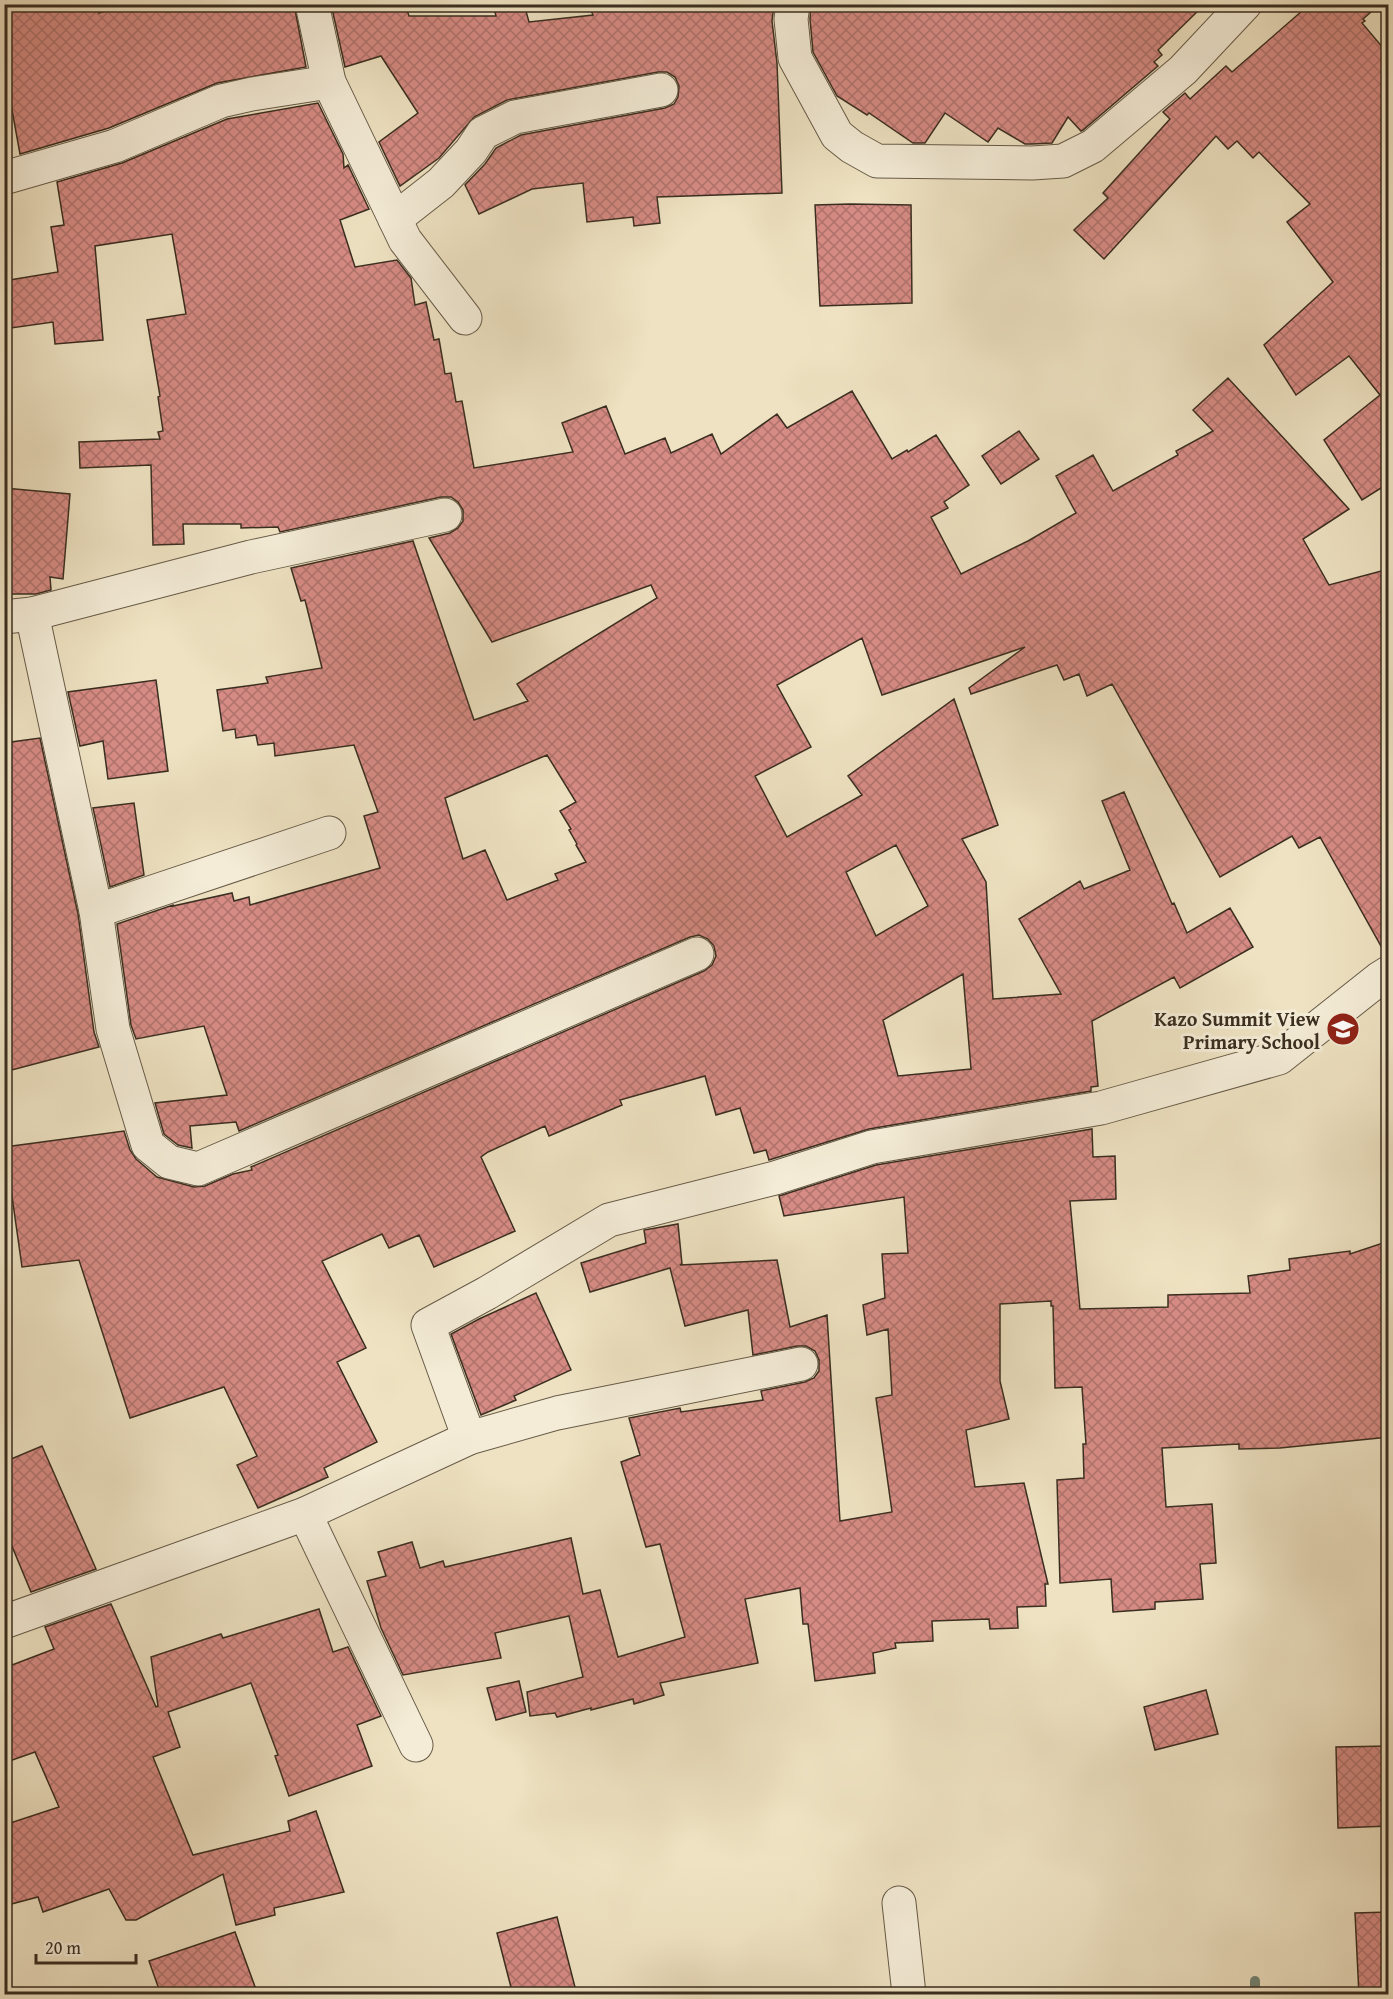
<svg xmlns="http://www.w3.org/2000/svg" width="1393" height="1999" viewBox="0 0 1393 1999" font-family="'Gentium Book Plus',serif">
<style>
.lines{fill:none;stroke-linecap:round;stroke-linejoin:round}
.stream{stroke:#748476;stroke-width:10}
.building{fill:url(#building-cross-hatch);stroke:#3a2e20;stroke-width:1.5;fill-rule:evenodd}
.minor-casing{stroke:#675b48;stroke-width:35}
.minor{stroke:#f4ecd7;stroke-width:33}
.labels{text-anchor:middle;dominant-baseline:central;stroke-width:6;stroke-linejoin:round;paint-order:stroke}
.poi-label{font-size:20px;font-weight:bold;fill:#3a2e20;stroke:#f4ecd7;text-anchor:end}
</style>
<defs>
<pattern id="building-cross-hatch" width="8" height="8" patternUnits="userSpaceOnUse" patternTransform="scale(1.5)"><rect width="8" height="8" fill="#d68b84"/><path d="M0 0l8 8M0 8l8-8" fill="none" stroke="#af726c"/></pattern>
</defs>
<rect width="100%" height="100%" fill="#eee2c2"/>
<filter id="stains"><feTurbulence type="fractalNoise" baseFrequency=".00333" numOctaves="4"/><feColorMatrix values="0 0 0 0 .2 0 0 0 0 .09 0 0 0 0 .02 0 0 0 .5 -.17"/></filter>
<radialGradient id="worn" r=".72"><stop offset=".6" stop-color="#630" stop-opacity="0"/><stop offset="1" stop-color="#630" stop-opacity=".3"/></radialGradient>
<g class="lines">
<polyline class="stream" points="1255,1994 1255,1981"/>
</g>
<g class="building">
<polygon points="4,4 97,4 99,13 128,4 294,4 306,67 217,83 109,128 20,154 4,66"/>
<polygon points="331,4 405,4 409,16 496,16 493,4 524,4 529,22 593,15 588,4 774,4 772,21 777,63 782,193 657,197 660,223 634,226 633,217 587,222 583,183 532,189 479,214 465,185 485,164 496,148 521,135 665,108 674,104 678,97 679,86 675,77 667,72 658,72 507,100 474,117 439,158 400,186 379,142 418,113 381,56 345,67"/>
<polygon points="811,4 1205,4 1158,50 1162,55 1154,62 1158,66 1083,130 1081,131 1068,117 1052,143 1032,144 1025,144 998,128 988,142 945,113 925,143 913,143 869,113 867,115 837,96 813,52 810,19"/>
<polygon points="1310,4 1380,4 1363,19 1365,21 1362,23 1389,55 1389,483 1362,500 1324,440 1380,395 1349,356 1296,395 1264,345 1333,282 1287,222 1310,204 1259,152 1253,158 1237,141 1228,149 1216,136 1104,259 1074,230 1108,198 1103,193 1170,119 1163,112 1185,93 1190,99 1226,66 1232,72"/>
<path d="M318,103L343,154L344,168L348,165L369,209L340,220L355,267L397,260L411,278L415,305L426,302L434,340L439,339L445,374L451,373L456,402L462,401L474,468L573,452L562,423L606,406L625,454L665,438L671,453L712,434L721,454L777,414L787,428L852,391L892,459L907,450L908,452L936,435L969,485L944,502L948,508L931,517L961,574L1028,541L1076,513L1056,476L1093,455L1113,491L1178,455L1176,451L1213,431L1193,410L1228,378L1349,509L1303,539L1329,585L1389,569V954L1386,955L1320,837L1299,848L1292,836L1220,877L1112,684L1087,696L1079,674L1064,680L1057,665L971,694L969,688L1025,647L882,695L862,638L777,685L811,747L755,776L787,837L862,795L848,776L954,699L998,825L962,839L986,882L993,999L1061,994L1019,919L1080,881L1084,889L1130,870L1102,801L1124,792L1172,904L1174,903L1187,933L1230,908L1253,947L1180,988L1174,977L1092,1021L1098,1086L1091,1087V1091L869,1129L769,1160L766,1150L754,1153L740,1108L716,1115L705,1076L620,1100L622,1105L549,1136L545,1126L488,1152L481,1157L515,1231L434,1267L419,1235L389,1248L382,1234L322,1261L366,1348L337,1362L377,1442L324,1468L328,1477L258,1508L237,1465L257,1456L224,1387L130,1418L79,1260L22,1267L5,1147L124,1131L130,1150L136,1159L157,1177L194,1187L205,1186L233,1174L252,1170L251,1167L704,971L712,965L716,956L714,946L708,939L699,935L690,937L239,1131L236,1122L190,1126L192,1148L178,1145L164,1134L155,1103L227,1095L204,1026L136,1039L131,1025L117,924L173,905V906L232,893L234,901L249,897L250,905L380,868L364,816L378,812L354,745L275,756L274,743L258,745L256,735L236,738L235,729L223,731L217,690L268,683L266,677L322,668L305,600L301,601L291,568L413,541L474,720L528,701L517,684L657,598L651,585L492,642L429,538L450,533L458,528L463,521V510L458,502L451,497H441L280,532L278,527L241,528V524H183L184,544L153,545L151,465L80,468L79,442L160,439L158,432L163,431L158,397L160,396L147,320L186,314L172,234L95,246L103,340L55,344L53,322L4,329V281L58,272L51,227L64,225L57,182L122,163L227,119ZM547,755L576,802L560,811L571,829L569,830L577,844L576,845L586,862L555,874L558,880L507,900L485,850L463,859L445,798ZM896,845L928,906L876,936L846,872ZM963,974L971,1069L898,1076L883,1020Z"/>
<polygon points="850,204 911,205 912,303 820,306 815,205"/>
<polygon points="1019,431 1039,459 1001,484 982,456"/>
<polygon points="4,488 70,494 63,579 50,577 51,590 36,594 4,594"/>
<polygon points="156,680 168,771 108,779 103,741 80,746 68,692"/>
<polygon points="40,738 78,914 94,1032 99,1047 4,1072 4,743"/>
<polygon points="134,803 144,875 110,887 93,808"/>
<polygon points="1092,1129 1093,1157 1115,1156 1116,1199 1070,1201 1080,1309 1168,1307 1168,1295 1250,1293 1248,1276 1290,1270 1289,1259 1350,1251 1350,1254 1389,1241 1389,1437 1280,1448 1239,1449 1239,1444 1162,1448 1166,1507 1212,1504 1216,1563 1200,1564 1203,1599 1155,1602 1155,1609 1113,1612 1111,1579 1060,1583 1057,1480 1084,1478 1083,1444 1086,1444 1082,1387 1055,1388 1053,1306 1051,1306 1051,1301 1000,1304 1000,1381 1009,1419 966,1430 975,1487 1024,1483 1048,1584 1045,1584 1046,1606 1017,1607 1018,1628 990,1629 989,1619 932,1621 933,1641 895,1643 896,1648 873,1653 875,1673 815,1681 808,1624 803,1624 800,1588 745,1599 758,1663 660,1683 664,1695 634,1704 633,1699 591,1710 591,1708 557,1717 555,1713 530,1716 527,1692 583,1677 569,1616 495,1633 501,1658 403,1675 381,1628 367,1581 386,1576 378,1552 412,1542 420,1568 443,1561 445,1567 571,1538 583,1594 600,1590 618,1657 685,1637 660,1544 646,1547 621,1462 640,1455 629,1418 680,1408 681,1412 763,1400 761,1391 805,1382 814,1378 819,1371 819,1360 815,1351 806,1346 797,1346 753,1355 748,1310 685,1326 670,1268 590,1292 581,1263 646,1243 644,1230 678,1224 682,1264 680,1265 777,1260 790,1327 827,1315 840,1521 892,1512 876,1398 892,1395 888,1329 867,1335 863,1305 885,1298 882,1254 908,1253 904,1197 784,1216 779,1196 876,1165"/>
<polygon points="536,1293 571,1370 514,1396 516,1400 481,1415 451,1334 479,1319"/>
<polygon points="42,1446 96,1569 31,1592 4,1527 4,1462"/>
<polygon points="111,1604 156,1707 158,1706 151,1657 221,1634 223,1638 319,1609 333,1652 348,1647 381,1716 357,1725 372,1766 289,1796 275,1756 278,1755 251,1683 168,1712 180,1747 153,1757 193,1855 290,1831 288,1821 316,1811 344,1892 274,1908 275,1915 236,1925 223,1874 136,1920 126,1920 109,1889 43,1912 38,1897 4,1906 4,1825 59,1807 35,1752 4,1763 4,1668 54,1649 45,1627"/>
<polygon points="519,1681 526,1712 496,1720 487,1688"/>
<polygon points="1206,1690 1218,1734 1155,1750 1144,1707"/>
<polygon points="1389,1746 1389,1826 1338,1828 1336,1747"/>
<polygon points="1389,1912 1389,1995 1359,1995 1355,1913"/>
<polygon points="557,1917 577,1995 513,1995 497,1933"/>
<polygon points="235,1932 258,1995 161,1995 149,1961"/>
</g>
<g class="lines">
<g class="minor-casing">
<g id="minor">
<polyline points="312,4 329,82 405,240 465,318"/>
<polyline points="793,4 791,19 795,58 837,135 852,147 877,161 1032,163 1063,161 1093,146 1183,70 1245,4"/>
<polyline points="4,178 115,146 221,101 252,94 329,82"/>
<polyline points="395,219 441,183 471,151 483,133 515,117 661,90"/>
<polyline points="32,614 96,911 113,1029 148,1145 169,1162 198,1169 697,954"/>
<polyline points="4,617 32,614 251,557 445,515"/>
<polyline points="96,911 329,833"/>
<polyline points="469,1438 428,1325 487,1293 609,1220 775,1178 872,1147 1101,1108 1279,1058 1380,978 1388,973"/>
<polyline points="305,1514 416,1745"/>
<polyline points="4,1622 305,1514 469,1438 557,1413 801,1364"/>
<polyline points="899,1903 909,1994"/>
</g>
</g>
<use href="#minor" class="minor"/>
</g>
<defs>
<g id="school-disc" transform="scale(1.725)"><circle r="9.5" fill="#8f2418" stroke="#f4ecd7"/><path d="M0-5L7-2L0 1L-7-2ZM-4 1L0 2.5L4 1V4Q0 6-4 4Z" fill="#fff"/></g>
</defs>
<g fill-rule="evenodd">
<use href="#school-disc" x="1343" y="1029"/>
</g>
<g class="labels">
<g class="poi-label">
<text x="1320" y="1018">Kazo Summit View<tspan x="1320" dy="23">Primary School</tspan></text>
</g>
</g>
<rect width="1393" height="1999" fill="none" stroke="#eee2c2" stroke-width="24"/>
<rect x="6" y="6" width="1381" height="1987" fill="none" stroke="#3a2e20" stroke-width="3"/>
<rect x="12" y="12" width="1369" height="1975" fill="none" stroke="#3a2e20" stroke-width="1.5"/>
<path d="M36 1954v9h100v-9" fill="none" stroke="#3a2e20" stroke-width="3"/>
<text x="45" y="1954" font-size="18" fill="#3a2e20" stroke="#f4ecd7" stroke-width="4.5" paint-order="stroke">20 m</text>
<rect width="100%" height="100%" filter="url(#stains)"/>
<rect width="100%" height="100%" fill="url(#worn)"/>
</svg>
